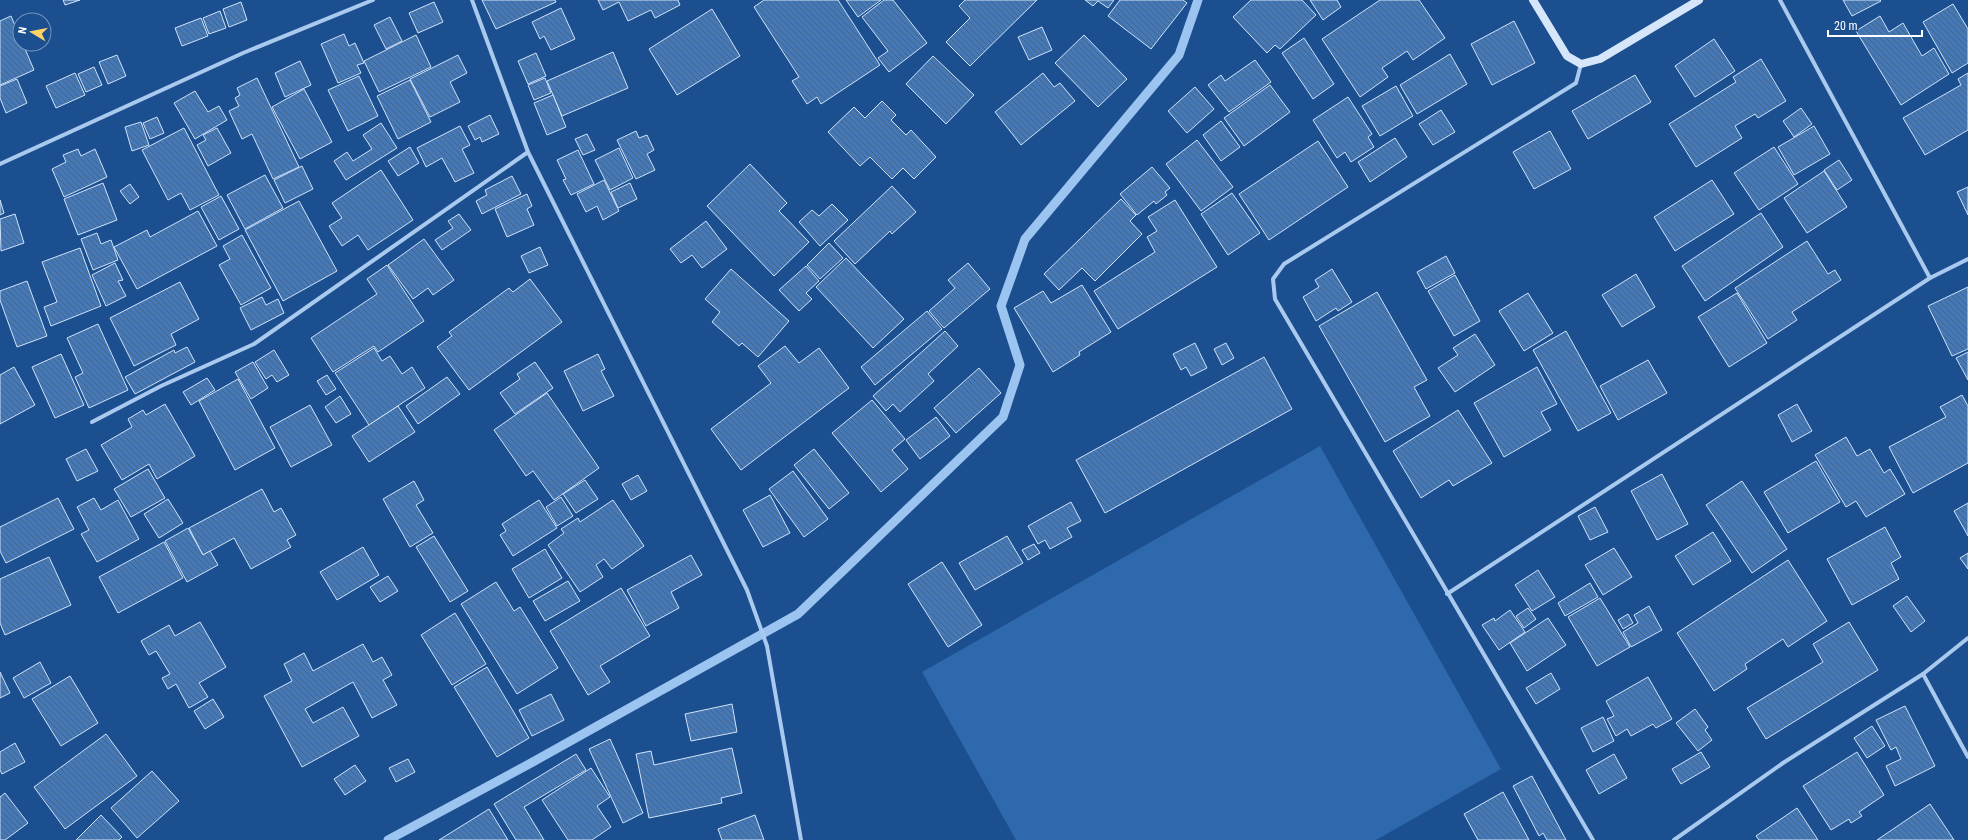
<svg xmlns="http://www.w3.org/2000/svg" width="1968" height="840" viewBox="0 0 1968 840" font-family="'Roboto Condensed',sans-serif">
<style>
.pitch{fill:#2e69ad}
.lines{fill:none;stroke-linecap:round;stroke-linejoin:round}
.stream{stroke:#9cc4f0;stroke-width:9}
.building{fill:url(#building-back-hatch);stroke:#cfe3fa}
.street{stroke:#a9c9ee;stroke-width:4}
.secondary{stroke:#d6e6fa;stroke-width:8}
</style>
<defs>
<pattern id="building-back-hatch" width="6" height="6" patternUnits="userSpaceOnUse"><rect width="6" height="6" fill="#4478b7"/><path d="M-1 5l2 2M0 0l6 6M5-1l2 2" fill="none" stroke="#486282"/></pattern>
</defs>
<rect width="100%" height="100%" fill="#1b4f8f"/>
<polygon class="pitch" points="1320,446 1501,769 1376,840 1016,840 922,672"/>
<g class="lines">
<polyline class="stream" points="388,840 531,763 798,614 1003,417 1020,365 1001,306 1025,239 1179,55 1198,0"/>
</g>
<g class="building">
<polygon points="63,0 80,0 65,5"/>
<polygon points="482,0 555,0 556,2 496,29"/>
<polygon points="598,0 678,0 680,5 655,18 651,10 628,21 619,2 603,10"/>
<polygon points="764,0 838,0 880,65 821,104 817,97 807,104 792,81 799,77 754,7"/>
<polygon points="846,0 881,0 858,17"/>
<polygon points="884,0 893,0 927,43 889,72 878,58 888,51 862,17"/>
<polygon points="965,0 1037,0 970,66 946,42 970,18 959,6"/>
<polygon points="1085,0 1114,0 1108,8 1098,1 1093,6"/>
<polygon points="1120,0 1183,0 1187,3 1151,49 1108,16"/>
<polygon points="1251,0 1302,0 1316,15 1280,49 1275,45 1267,53 1233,17"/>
<polygon points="1310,0 1337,0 1341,7 1323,20"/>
<polygon points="1380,0 1419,0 1445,38 1413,60 1407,51 1382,68 1388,77 1360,97 1322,39"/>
<polygon points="1843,0 1880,0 1881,1 1852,16"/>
<polygon points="241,2 247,20 229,27 223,9"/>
<polygon points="434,2 443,22 418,33 409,13"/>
<polygon points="1953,4 1968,29 1968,63 1952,73 1923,22"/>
<polygon points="561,8 575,39 551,50 544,36 540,39 532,22"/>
<polygon points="712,9 740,56 677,95 649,49"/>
<polygon points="220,11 226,28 209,34 203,18"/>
<polygon points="11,16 20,37 20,44 23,44 34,70 0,85 0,21"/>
<polygon points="1880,16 1889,32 1903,23 1922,56 1934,48 1949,74 1901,105 1856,31"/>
<polygon points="390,17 402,41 386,49 374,25"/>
<polygon points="201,18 208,36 182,46 175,28"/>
<polygon points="1514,21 1535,63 1492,85 1471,44"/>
<polygon points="1042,27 1052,50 1029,60 1018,37"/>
<polygon points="344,34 349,46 355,43 364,63 357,65 361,73 338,83 321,44"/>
<polygon points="416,35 431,67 379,92 364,61"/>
<polygon points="1084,35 1127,79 1098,107 1055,63"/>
<polygon points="1304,38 1334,84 1313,99 1282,53"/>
<polygon points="1714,39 1735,71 1695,97 1675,66"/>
<polygon points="613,52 628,88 562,116 547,81"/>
<polygon points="536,53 546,76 528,84 518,61"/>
<polygon points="1450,54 1467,84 1417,114 1400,85"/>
<polygon points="117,55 126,76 108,84 99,62"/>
<polygon points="458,55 467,73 450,82 460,102 430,117 410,79"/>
<polygon points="933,56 974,95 946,124 906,84"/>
<polygon points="1761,59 1786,101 1758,118 1755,114 1735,126 1742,138 1696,167 1669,124 1736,82 1733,77"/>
<polygon points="1255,60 1271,82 1229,112 1208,85 1221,75 1225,81"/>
<polygon points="300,61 311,85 285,97 275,73"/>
<polygon points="94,67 102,85 86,92 78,74"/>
<polygon points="75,73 85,95 56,108 46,86"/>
<polygon points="1043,73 1054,87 1060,83 1075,101 1021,145 995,112"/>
<polygon points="1968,73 1968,130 1925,155 1903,118 1961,85 1958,79"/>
<polygon points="1635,75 1651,102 1588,139 1572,111"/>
<polygon points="359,76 378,116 348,131 328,90"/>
<polygon points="257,78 299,167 273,179 252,134 242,139 229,111 239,106 235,98 240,95 237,88"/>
<polygon points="545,78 551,93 534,100 528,85"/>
<polygon points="17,79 27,103 6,113 0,98 0,86"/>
<polygon points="410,80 431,122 398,139 377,96"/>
<polygon points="1270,85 1290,112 1244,146 1224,118"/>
<polygon points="1396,86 1413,116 1380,136 1362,106"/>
<polygon points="1195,87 1214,109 1187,133 1168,111"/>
<polygon points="304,89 332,142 300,159 272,107"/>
<polygon points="195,91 208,112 219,106 227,120 195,139 174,103"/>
<polygon points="553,95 566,127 547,135 534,103"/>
<polygon points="1348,97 1372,134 1368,137 1374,147 1351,162 1345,152 1337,158 1313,120"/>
<polygon points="882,101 896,115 891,120 906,135 911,130 936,157 914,179 903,168 892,179 870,157 860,166 828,132 854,107 865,118"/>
<polygon points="1801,108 1812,124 1794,137 1783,121"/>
<polygon points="1441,110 1455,132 1433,145 1419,124"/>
<polygon points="490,115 499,134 482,142 480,137 475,140 468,126"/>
<polygon points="157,117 164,133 150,139 143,123"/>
<polygon points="1221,121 1240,147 1221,161 1203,135"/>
<polygon points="141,122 149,145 132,151 125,127"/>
<polygon points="381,123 397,148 346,180 334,161 347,152 353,161 372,149 363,135"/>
<polygon points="460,126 470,145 462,149 474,173 455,182 442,158 426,167 417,148"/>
<polygon points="1814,126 1830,154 1794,175 1778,147"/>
<polygon points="184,128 219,195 190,210 181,193 168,200 142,150"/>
<polygon points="217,128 231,153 208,166 197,145 206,140 203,135"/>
<polygon points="636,131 639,138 647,135 654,150 647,154 655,170 636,179 617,140"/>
<polygon points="1550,131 1571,169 1534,189 1513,152"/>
<polygon points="587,134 595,150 583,155 575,139"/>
<polygon points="1395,138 1407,157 1370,182 1358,162"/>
<polygon points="1197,140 1233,187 1201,211 1166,164"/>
<polygon points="1318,141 1348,187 1269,240 1239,194"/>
<polygon points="410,147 419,163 398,176 388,161"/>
<polygon points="1774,147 1798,184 1759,210 1734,173"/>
<polygon points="619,148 633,178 610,190 595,160"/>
<polygon points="78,149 81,156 95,149 107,177 64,197 52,169 66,162 63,155"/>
<polygon points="578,150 594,184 571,195 563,180 566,179 557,160"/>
<polygon points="1839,160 1852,180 1837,190 1824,170"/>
<polygon points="750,164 787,203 779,211 809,242 774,276 707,206"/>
<polygon points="302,166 313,189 285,203 274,180"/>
<polygon points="1152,167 1170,188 1165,192 1167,195 1156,204 1154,201 1137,215 1120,194"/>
<polygon points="381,170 413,220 368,250 358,235 342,246 329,226 342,218 332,203"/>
<polygon points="1824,171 1847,207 1807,233 1784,198"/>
<polygon points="265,175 283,208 245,229 227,195"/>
<polygon points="512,176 521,194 482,214 476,201 487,195 485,190"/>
<polygon points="604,180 619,211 603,220 597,206 586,212 577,194"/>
<polygon points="1712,180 1734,214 1675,251 1654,217"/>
<polygon points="103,183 117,220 78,235 64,199"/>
<polygon points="630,183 637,199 618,208 611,192"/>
<polygon points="130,184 139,197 130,204 120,191"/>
<polygon points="892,186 916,212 892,234 890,231 855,264 834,241"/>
<polygon points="1968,187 1968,215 1957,192"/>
<polygon points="1232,193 1260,233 1228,255 1201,214"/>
<polygon points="527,194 532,206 527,209 534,225 507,237 495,209"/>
<polygon points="221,196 239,229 219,240 201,207"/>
<polygon points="1121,199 1136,215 1130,221 1142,234 1095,281 1082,268 1059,290 1044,274"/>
<polygon points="0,200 4,213 0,215"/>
<polygon points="1175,200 1217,267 1118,329 1094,291 1155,252 1147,237 1157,231 1148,217"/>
<polygon points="299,201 337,271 283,301 245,230"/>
<polygon points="832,204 848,220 820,246 799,222 812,210 819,216"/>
<polygon points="198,211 217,246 137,289 114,247 147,230 150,237"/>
<polygon points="1761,213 1783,247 1705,301 1682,266"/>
<polygon points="15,214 24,243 1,251 0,219"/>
<polygon points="459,214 471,230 442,250 435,240 453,228 448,221"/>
<polygon points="706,221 727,249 702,268 692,255 681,263 670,249"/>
<polygon points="97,233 101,244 111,240 118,260 93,270 81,239"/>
<polygon points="242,235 271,288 241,305 219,265 230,259 223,246"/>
<polygon points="424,239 454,280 433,295 428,288 413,299 388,265"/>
<polygon points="1807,241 1828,274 1835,270 1841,280 1792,312 1797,320 1768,339 1735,288"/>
<polygon points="829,243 843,258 820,279 807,265"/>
<polygon points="540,247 548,265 529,273 521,256"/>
<polygon points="80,248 101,306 51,326 44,307 57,302 42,262"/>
<polygon points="1446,256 1455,273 1426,289 1417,272"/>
<polygon points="846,258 904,319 873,348 816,287"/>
<polygon points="115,263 123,280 118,281 126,296 106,306 92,275"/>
<polygon points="968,263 990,289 944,328 929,311 955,288 948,280"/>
<polygon points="387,265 424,321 378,352 374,346 333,372 311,338 377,294 367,279"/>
<polygon points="806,266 819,281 806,293 812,299 799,311 779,290"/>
<polygon points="731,269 789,321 758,357 742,343 739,346 712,322 720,312 705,299"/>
<polygon points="1332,269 1352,302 1338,311 1336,308 1316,321 1303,297 1319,287 1315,280"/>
<polygon points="1636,274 1655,307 1622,327 1602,295"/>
<polygon points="1455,275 1480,321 1454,336 1428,291"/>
<polygon points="530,279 562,322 469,390 437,347 452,336 449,332 509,288 513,292"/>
<polygon points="27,281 47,336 17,347 0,300 0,291"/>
<polygon points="180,282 199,319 171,334 176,345 134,366 110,318"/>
<polygon points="1082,285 1111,332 1079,352 1080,355 1053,372 1014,308 1043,291 1051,303"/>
<polygon points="1968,287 1968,349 1952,356 1928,306"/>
<polygon points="1377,292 1427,380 1414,387 1430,416 1385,442 1319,326"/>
<polygon points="1528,293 1553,333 1524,351 1499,311"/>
<polygon points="1737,293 1767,343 1729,367 1698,317"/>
<polygon points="262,297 266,305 278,299 284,313 251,330 240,308"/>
<polygon points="927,311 942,329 875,385 861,367"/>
<polygon points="98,324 128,390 89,408 75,377 83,373 67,338"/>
<polygon points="945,331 958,346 928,374 934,381 900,412 893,404 886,411 873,396"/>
<polygon points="1566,331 1611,413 1578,431 1533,350"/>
<polygon points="1475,334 1495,365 1455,392 1438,368 1458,355 1453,348"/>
<polygon points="1195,343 1207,368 1191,376 1186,367 1181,370 1173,354"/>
<polygon points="1226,343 1234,358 1222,365 1214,349"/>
<polygon points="785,346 799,363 819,348 849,388 741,470 711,429 771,383 758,366"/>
<polygon points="187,347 195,362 135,394 125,377 174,350 175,353"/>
<polygon points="374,348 382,361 390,356 402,374 412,367 425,388 369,425 335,373"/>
<polygon points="274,350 289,375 277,382 272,375 266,379 255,362"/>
<polygon points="1968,352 1968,380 1956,358"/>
<polygon points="61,354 84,405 55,418 32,367"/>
<polygon points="598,354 605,369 601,371 614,396 583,411 564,371"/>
<polygon points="1264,357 1292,409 1105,513 1076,460"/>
<polygon points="1648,360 1667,393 1618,420 1600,386"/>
<polygon points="253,362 268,388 251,399 235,372"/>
<polygon points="535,362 553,388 515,414 500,393 520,379 517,374"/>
<polygon points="14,367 35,405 0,424 0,375"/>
<polygon points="1537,367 1557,404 1541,412 1551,430 1504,457 1474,403"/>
<polygon points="979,368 1001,393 956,433 934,408"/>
<polygon points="327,375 336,389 326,395 317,381"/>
<polygon points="447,377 460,394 418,424 406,406"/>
<polygon points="207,378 215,390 191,405 183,392"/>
<polygon points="238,379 275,448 235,470 199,401"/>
<polygon points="547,393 599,468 554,500 533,471 526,476 494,430"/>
<polygon points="1962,395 1968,406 1968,463 1913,493 1889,447 1946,417 1940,407"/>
<polygon points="340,396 351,414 336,423 325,407"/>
<polygon points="872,400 905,439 892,450 908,469 881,492 832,433"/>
<polygon points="165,404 195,456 157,479 149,464 122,480 101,445 132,427 128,419 143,410 146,415"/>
<polygon points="1797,404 1812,431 1792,442 1778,415"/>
<polygon points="310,405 332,445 291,467 270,427"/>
<polygon points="398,406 415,432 369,462 352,436"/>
<polygon points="1458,410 1492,463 1453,486 1449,480 1421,498 1393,451"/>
<polygon points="936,417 950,436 920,459 906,440"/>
<polygon points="1846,437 1857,456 1870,449 1884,473 1890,469 1905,494 1866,517 1856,501 1846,507 1815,455"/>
<polygon points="86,449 98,471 77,481 66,459"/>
<polygon points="814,449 849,493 829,509 794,465"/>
<polygon points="1816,461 1840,502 1788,533 1764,492"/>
<polygon points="148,469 165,498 131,517 114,489"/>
<polygon points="793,471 828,519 804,537 769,489"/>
<polygon points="1662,474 1688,524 1657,540 1631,491"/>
<polygon points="638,475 647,491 631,500 622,484"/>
<polygon points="585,480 598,499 576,513 563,494"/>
<polygon points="414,481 424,500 416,505 433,533 410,547 383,499"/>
<polygon points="1742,481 1787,549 1752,573 1706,505"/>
<polygon points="262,489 274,512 281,508 296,535 287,540 291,547 251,569 234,538 203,555 189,528"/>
<polygon points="770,495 790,533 763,547 743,510"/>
<polygon points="561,497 573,516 557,526 546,507"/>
<polygon points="58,498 74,529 6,563 0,551 0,527"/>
<polygon points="94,498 101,510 118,500 139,539 97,562 81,534 89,530 77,507"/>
<polygon points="168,499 183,523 159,538 144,514"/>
<polygon points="539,500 557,528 513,556 500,535 506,531 502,524"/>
<polygon points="613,500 644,546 612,569 604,559 596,565 603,577 580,592 548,545 564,533 561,529 578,518 580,522"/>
<polygon points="1071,502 1081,521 1067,528 1072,537 1050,549 1045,540 1038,544 1028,526"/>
<polygon points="1968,503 1968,536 1954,511"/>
<polygon points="1595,507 1608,532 1590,540 1578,516"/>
<polygon points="1885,527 1901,557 1891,563 1899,579 1852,605 1827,559"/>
<polygon points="188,528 203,555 210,551 218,565 187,582 165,541"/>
<polygon points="1713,532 1731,561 1693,585 1675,556"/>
<polygon points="434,536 468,591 450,602 416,547"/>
<polygon points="1007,536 1023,563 975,590 959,563"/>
<polygon points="164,542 183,578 118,613 99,577"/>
<polygon points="1034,544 1040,553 1028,560 1022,550"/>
<polygon points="363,547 379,575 337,600 320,572"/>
<polygon points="1614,548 1632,577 1603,595 1585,565"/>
<polygon points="545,549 562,578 529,598 512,569"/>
<polygon points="1968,553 1968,569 1960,558"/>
<polygon points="691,555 702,575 671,592 679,608 646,626 627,590"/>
<polygon points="49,557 71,605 5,635 0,623 0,579"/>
<polygon points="1788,560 1827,621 1788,647 1783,639 1745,664 1747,669 1714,691 1677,633"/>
<polygon points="942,562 982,625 948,647 908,584"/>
<polygon points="1538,570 1555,597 1532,611 1515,585"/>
<polygon points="388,576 398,591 380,602 370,587"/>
<polygon points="568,581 580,601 545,621 533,601"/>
<polygon points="496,582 514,611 520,607 558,668 517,694 461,604"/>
<polygon points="1590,583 1598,597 1565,616 1558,603"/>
<polygon points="621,588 650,636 600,666 610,682 588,695 550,631"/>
<polygon points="1907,596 1925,621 1911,632 1893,606"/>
<polygon points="1600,598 1630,647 1597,666 1568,617"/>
<polygon points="1649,606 1662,630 1631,647 1623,632 1638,623 1634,615"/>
<polygon points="1528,608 1536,619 1524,628 1516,616"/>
<polygon points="1510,610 1525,632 1499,650 1482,625 1494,618 1495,621"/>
<polygon points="455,613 486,664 452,685 421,635"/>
<polygon points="1628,614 1633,623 1623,629 1618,620"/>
<polygon points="1548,618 1566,645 1527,671 1510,643"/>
<polygon points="200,622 226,667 199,683 208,697 189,708 176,684 168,689 162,678 170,674 156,651 149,655 141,641 169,625 175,636"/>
<polygon points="1849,622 1878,670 1766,739 1747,708 1823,662 1813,644"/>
<polygon points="363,644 373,662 382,657 392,675 383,680 397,705 372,718 353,682 305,709 313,723 343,707 359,736 302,767 264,696 292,681 284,664 304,653 313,671"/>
<polygon points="40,662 51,683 24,698 13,678"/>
<polygon points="487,667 529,738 497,757 454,687"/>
<polygon points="0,672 10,693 0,698"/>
<polygon points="1551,673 1560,689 1536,704 1526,688"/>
<polygon points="70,676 98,723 61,746 32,699"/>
<polygon points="1648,677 1672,719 1656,728 1653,724 1631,736 1627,729 1616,736 1607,719 1614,716 1606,701"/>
<polygon points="551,694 564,720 532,736 519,710"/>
<polygon points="213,699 224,717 205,729 194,711"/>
<polygon points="732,704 737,732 691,741 685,714"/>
<polygon points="1905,706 1935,766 1895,786 1886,766 1901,759 1896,747 1891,750 1876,720"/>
<polygon points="1695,709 1708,727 1705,730 1712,740 1698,751 1676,723"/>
<polygon points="1603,717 1614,741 1593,752 1581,728"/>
<polygon points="1872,726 1885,746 1867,758 1854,738"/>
<polygon points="106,734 137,776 65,829 34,787"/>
<polygon points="610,739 643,813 623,823 589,749"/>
<polygon points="15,743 25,762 2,774 0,770 0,752"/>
<polygon points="732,748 742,793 721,798 722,803 649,818 636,754 651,751 654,765"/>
<polygon points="1701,752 1710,767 1681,784 1672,769"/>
<polygon points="1857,752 1884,795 1859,812 1862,816 1851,823 1849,819 1831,830 1803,786"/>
<polygon points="576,754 586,770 524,807 544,840 516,840 494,804"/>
<polygon points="1614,754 1627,778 1599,794 1586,770"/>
<polygon points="408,759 415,772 396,782 389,768"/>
<polygon points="355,765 366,781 345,795 334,779"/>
<polygon points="591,768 610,797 597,806 611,827 592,840 568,840 542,800"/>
<polygon points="152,771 179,801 137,838 111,808"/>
<polygon points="1532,776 1566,840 1547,840 1543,833 1539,836 1513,786"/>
<polygon points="1503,792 1529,840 1478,840 1464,814"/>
<polygon points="5,793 28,823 5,840 0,840 0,797"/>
<polygon points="1930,804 1954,840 1877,840"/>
<polygon points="1797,808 1818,840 1759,840 1756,836"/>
<polygon points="489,809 508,840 439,840"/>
<polygon points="101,815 122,837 119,840 76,840"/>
<polygon points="755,815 764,840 722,840 718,829"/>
</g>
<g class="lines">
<g class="street">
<polyline points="472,0 528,152 747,590 767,646 801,840"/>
<polyline points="1780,0 1930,278"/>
<polyline points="1581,64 1576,83 1284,264 1273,279 1275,299 1593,840"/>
<polyline points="0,164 243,53 373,0"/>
<polyline points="92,422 161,386 254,344 528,152"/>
<polyline points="1447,594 1930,278 1968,259"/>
<polyline points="1923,674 1968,757"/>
<polyline points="1674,840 1783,763 1923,674 1968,638"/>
</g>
<polyline class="secondary" points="1533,0 1567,56 1581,64 1600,59 1699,0"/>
</g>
<g transform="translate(32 32) rotate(280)"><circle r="19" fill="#1b4f8f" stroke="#7695bc"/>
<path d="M0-3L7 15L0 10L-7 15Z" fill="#ffd166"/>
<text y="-6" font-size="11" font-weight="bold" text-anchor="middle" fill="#ffffff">N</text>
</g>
<path d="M1828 30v6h94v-6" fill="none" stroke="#ffffff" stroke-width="2"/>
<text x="1834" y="30" font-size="12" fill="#ffffff" stroke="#1b4f8f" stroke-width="3" paint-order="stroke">20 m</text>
</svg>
